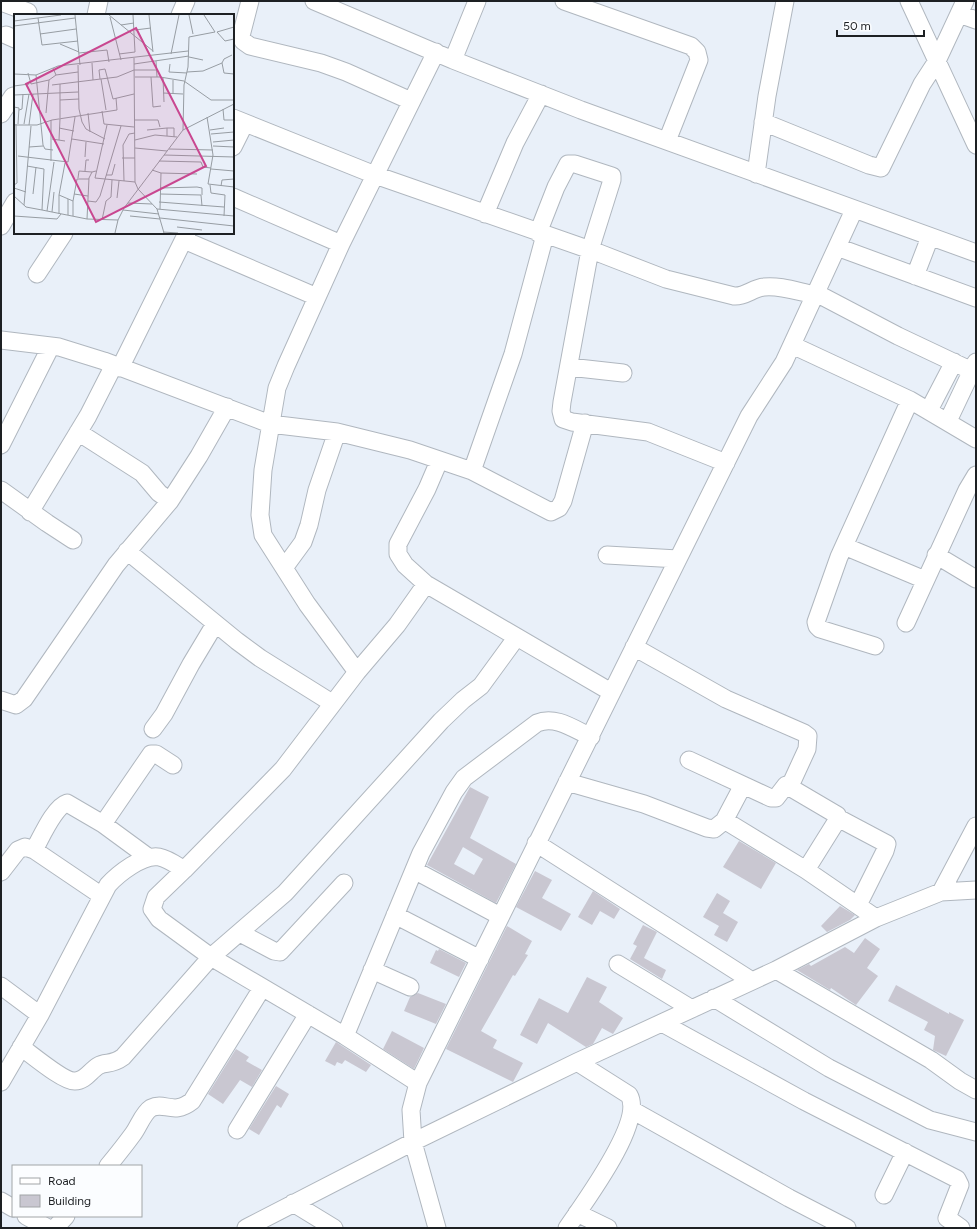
<svg xmlns="http://www.w3.org/2000/svg" width="977" height="1229" font-family="Figtree,sans-serif">
  <style>
    .building { fill: #c9c7d1; fill-rule: evenodd }
    .lines { fill: none; stroke-linecap: round; stroke-linejoin: round }
    .minor-casing { stroke: #b0b7bf; stroke-width: 19 }
    .minor { stroke: #fff; stroke-width: 17 }
    .inset-road { fill: none; stroke: #979da3; stroke-width: 1 }
    .view { fill: #c94790; fill-opacity: 0.15; stroke: #c94790; stroke-width: 2 }
    .inset-edge { fill: none; stroke: #1d2023; stroke-width: 2 }
  </style>
  <rect width="100%" height="100%" fill="#e9f0f9"/>
  <path class="building" d="M470,787l19,10 -19,41 46,26 -20,39 -69,-38zM463,847l20,12 -9,16 -20,-11z
    M739,841l37,22 -15,26 -38,-22z
    M535,871l17,9 -10,18 29,16 -10,17 -45,-24z
    M593,891l27,18 -6,10 -14,-8 -8,14 -14,-8z
    M717,893l13,8 -7,12 15,9 -11,20 -13,-7 5,-9 -16,-9z
    M840,906l15,9 -5,5 -23,12 -6,-6z
    M643,925l14,7 -13,26 22,12 -4,9 -32,-20 7,-13 -4,-2z
    M507,926l25,15 -7,13 3,1 -13,21 -2,-1 -32,56 16,9 -4,8 30,15 -10,19 -67,-33z
    M865,938l15,11 -13,19 11,8 -22,29 -25,-17 -1,2 -33,-20 12,-6 2,2 34,-19 9,6z
    M439,949l27,14 -7,14 -29,-14 6,-13 2,1z
    M587,977l20,10 -8,15 24,16 -10,16 -11,-6 -9,16 -7,3 -38,-24 -11,21 -17,-9 19,-37 29,15z
    M896,985l53,29v-2l15,8 -18,36 -13,-6 2,-14 -11,-6 4,-8 -40,-21z
    M418,993l28,11 -10,20 -32,-13 6,-14z
    M392,1031l32,17 -10,21 -31,-20z
    M336,1042l35,23 -5,7 -21,-12 -3,4 -5,-2 -2,4 -10,-5z
    M236,1049l13,8 -3,4 16,9 -10,17 -12,-7 -17,24 -15,-10z
    M276,1086l13,8 -8,14 -4,-3 -18,30 -10,-6z"/>
  <g class="lines">
    <g class="minor-casing">
      <path id="minor" d="M250,1l-9,35 2,5 7,5 71,17 25,9 65,29
        M314,1l139,59 128,50 395,143
        M564,1l127,45 6,6 2,8 -32,81
        M909,1l67,144
        M1,2l27,10
        M959,14l17,6
        M96,15l3,-14
        M180,15l6,-14
        M6,35l9,4
        M453,60l24,-59
        M1,114l12,-18
        M233,118l142,57 224,78 67,26 68,17c11,1 19,-8 30,-9 16,-2 35,5 51,8
        M763,122l106,43 12,3 41,-84 15,-23 28,-60
        M233,147l12,-24
        M756,174l11,-78 18,-95
        M233,197l108,47
        M485,214l30,-71 26,-49
        M1,226l14,-24
        M538,233l18,-46 12,-23h7l37,12v4l-22,70 -28,152 -1,9 2,8 9,3 76,10 78,31
        M184,240l133,57
        M837,247l139,51
        M37,274l27,-41
        M915,276l15,-39
        M816,293l82,43 74,35
        M1,340l58,7 45,14 166,63 67,8 73,18 62,21 79,41 8,-4 4,-7 22,-78
        M792,345l118,55 66,39
        M569,367l54,6
        M120,368l67,-135
        M929,410l25,-48
        M948,421l28,-59
        M78,432l64,41 17,20 11,8
        M1,445l50,-99
        M439,461l-12,28 -29,55v10l7,11 21,19 185,108
        M472,471l41,-117 32,-119
        M1,490l46,33 26,17
        M30,512l58,-96 26,-51
        M844,546l81,34
        M127,551l110,90 23,17 72,45
        M607,555l71,4
        M936,555l40,24
        M284,568l19,-26 6,-17 8,-35 20,-58
        M906,623l61,-133 9,-15
        M875,646l-55,-17 -3,-3 -1,-4 23,-65 71,-157
        M634,647l92,52 78,34 4,3 -1,13 -17,37
        M357,672l-50,-68 -44,-69 -3,-20 3,-45 14,-82 9,-22 55,-122 95,-192
        M1,700l15,5 8,-6 92,-134 54,-64 29,-45 28,-49
        M153,729l11,-15 27,-50 24,-40
        M689,760l82,38h5l10,-13 51,30 -1,7 -30,48
        M567,782l77,22 63,24 7,1 10,-8 5,2 77,47 70,48
        M838,818l49,26 -2,7 -27,54
        M724,821l18,-34
        M103,824l48,-70h5l17,11
        M536,843l216,138
        M34,850c7,-12 20,-43 33,-47l36,21 45,33
        M414,870l86,46
        M1,872l17,-22 7,-3 9,3 68,46
        M941,892l35,-66
        M395,915l85,44
        M240,933l34,18 6,1 64,-69
        M618,964l74,45
        M372,970l38,17
        M776,970l155,90 29,21 16,9
        M1,986l39,29
        M714,998l115,70 101,52 46,12
        M662,1023l142,78 153,78 3,6 -13,33 14,10
        M345,1036l76,-183 33,-61 10,-14 73,-55c18,-8 37,6 54,14
        M21,1047c10,7 43,35 54,34 10,0 15,-10 23,-15 8,-5 13,0 25,-9l88,-100 74,-64 156,-172 22,-21 18,-14 35,-48
        M1,1082l39,-67 68,-130c10,-11 35,-31 51,-28 10,2 17,8 25,13
        M418,1083l-73,-47 -134,-79 -52,-38 -7,-10 4,-12 28,-27 99,-101 74,-97 40,-47 29,-41
        M632,1110l157,88 58,30
        M237,1130l71,-116
        M108,1166c9,-11 17,-21 25,-32 6,-8 10,-21 18,-26 14,-7 22,8 41,-7l70,-113
        M884,1195l21,-43
        M1,1201l12,7
        M293,1203l41,25
        M577,1213l31,15
        M26,1216l22,12
        M55,1228l11,-12
        M246,1228l167,-86 164,-80 199,-92 100,-52 65,-26 35,-2
        M437,1228l-24,-86 -2,-32 7,-27 331,-667 35,-54 70,-152
        M567,1228c16,-24 78,-106 62,-133l-52,-33"/>
    </g>
    <use href="#minor" class="minor"/>
  </g>
  <g transform="translate(14 14)">
    <rect width="220" height="220" fill="#e9f0f9"/>
    <path class="inset-road" d="M61,1l5,50M95,1l44,36M135,1l4,37M175,1l4,19M96,3l11,43M24,4l4,27 36,-4M0,7l47,-6M107,11l13,-2M0,12l61,-8M121,16l16,-2M203,18l8,9 9,-2M203,18l17,-5M26,20l36,-5M46,30l19,8M65,39l28,-3 2,12M105,40l16,-2 -2,-37M157,40l8,-39M175,43l14,3M120,44l1,124 3,7 19,20 7,24M142,47l1,16M78,49l1,17M208,49l2,-4 8,-4M120,50l55,-8M156,50l-1,8 18,1M64,51l1,44 3,13 4,7 19,10M39,54l3,7 22,-3M120,56h23M173,58l16,-1 19,-8 2,10 10,1M14,59l3,11 18,-4 7,-5M0,60l22,1M121,63h25l24,4 27,19h23M137,63l2,30 8,-1M149,64l1,24M86,65l-1,-9 6,-1 8,30 21,-5M87,65l5,31M159,66v13M46,70v34M38,71l65,-8 17,-7M0,72l15,-2M149,79l20,1M0,81l64,-3M46,86l19,-1M0,93l5,1 -1,16M209,95l1,11h10M5,96l3,-1 1,-15M88,97l2,13 30,3M32,99l3,-33M74,99l2,19M193,103l6,38 -5,29 26,3M37,106v41M120,106h24l2,7M10,110l5,-30M0,111h23l15,-5 65,-10 -1,-12M15,111l4,-31M93,111l-12,53 40,4M45,114l15,3M153,114h7v9M133,116l20,-2v8M169,116l1,-45 4,-18 1,-30 26,-5 -11,-17M196,116l14,-2M197,120l23,-2M38,125l13,2M58,125l32,5M45,126l1,-21M121,126l20,-5 22,2M199,128l21,-2M199,132l21,1M15,133l14,-1M121,134l32,3M155,135l44,1M39,136l-8,-1 -2,-4 -7,-70 22,-9 130,-15M150,141l70,2M4,142l50,6 7,-45M71,143l1,-15M108,144h13M145,147l42,1 2,5 8,1M51,149l-6,32 14,6M13,152l17,3 -2,41M197,155l23,2M138,156l9,3 -1,36M71,157l1,-11h3M147,159l36,1M92,161h6l3,-11M64,164l1,-7 13,1M110,167l-1,-36 6,-11 6,-1M0,171l3,-2 -1,-59M196,171l1,8 14,2 -1,21M207,172l1,-6 12,-1M0,174l12,4M146,174l37,-1 5,1v7M19,180l3,-27M60,180l14,2M146,180l41,1 1,11M0,182l12,11 16,3 45,9 31,1 6,-12 59,-78 51,-26M103,184l2,-17M54,185v16M74,187l8,1 4,-6 21,-70M145,188l65,5M114,189l24,1M10,191l7,-79M143,195l77,7M109,196l36,4M33,197l7,-49M38,198l2,-20M45,200v-19M0,202l43,3 4,-5M59,202v-15l4,-22h12M116,202l30,3M146,204l74,8M73,205l2,-41 3,-6 4,-1M88,206l4,-19 5,-4 1,-17M163,213l25,3M149,218l15,1M101,219l3,-13"/>
    <path class="view" d="M122,14l70,138 -110,56 -70,-138z"/>
    <rect width="220" height="220" class="inset-edge"/>
  </g>
  <rect width="977" height="1229" fill="none" stroke="#1d2023" stroke-width="4"/>
  <rect x="12" y="1165" width="130" height="52" fill="#fbfdff" stroke="#a2a5a7"/>
  <rect x="20" y="1178" width="20" height="6" fill="#ffffff" stroke="#a2a5a7"/>
  <text x="48" y="1185" font-size="12" fill="#1d2023">Road</text>
  <rect x="20" y="1195" width="20" height="12" fill="#c9c7d1" stroke="#a2a5a7"/>
  <text x="48" y="1205" font-size="12" fill="#1d2023">Building</text>
  <path d="M837 30v6h87v-6" fill="none" stroke="#1d2023" stroke-width="2"/>
  <text x="843" y="30" font-size="12" fill="#1d2023" stroke="#fbfdff" stroke-width="3" paint-order="stroke">50 m</text>
</svg>
